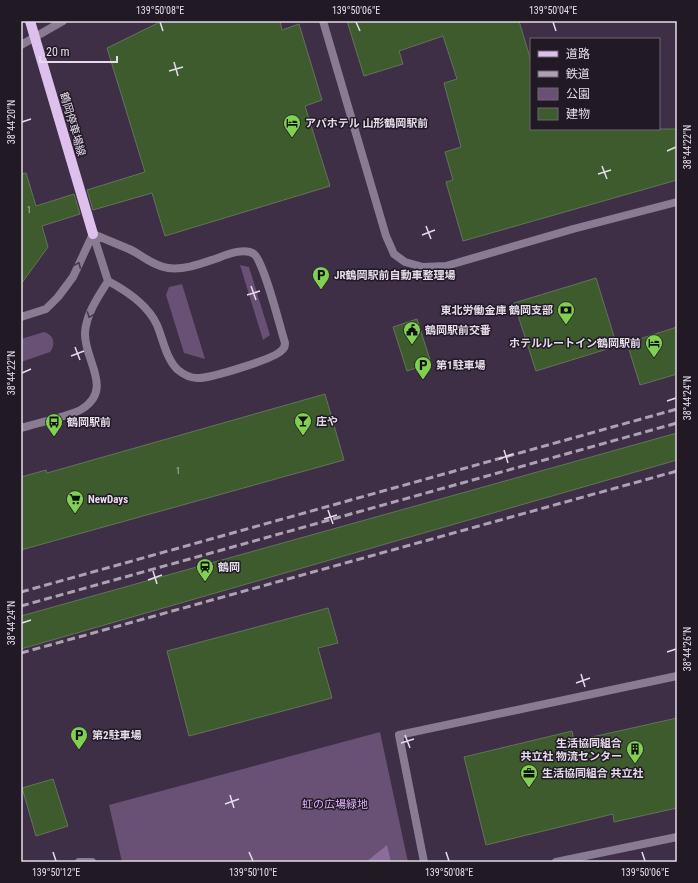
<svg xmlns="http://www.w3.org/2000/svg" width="698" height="883" font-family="'Roboto Condensed','Noto Sans JP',sans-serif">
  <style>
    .green { fill: #695075 }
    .water { fill: #8c6c9b }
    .building { fill: #3d5b2d; stroke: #627459 }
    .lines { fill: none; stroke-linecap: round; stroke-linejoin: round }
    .service { stroke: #897b91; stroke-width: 8 }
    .minor { stroke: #897b91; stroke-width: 8 }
    .tertiary { stroke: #897b91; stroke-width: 8 }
    .primary { stroke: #ddc0ec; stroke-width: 10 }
    .rail { stroke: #ada1b3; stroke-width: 3; stroke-dasharray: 8 4; stroke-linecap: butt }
    .oneway { stroke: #453c4b }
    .ticks { fill: none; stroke: #e5dbea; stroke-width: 1.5 }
    .labels { text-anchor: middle; stroke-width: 3; stroke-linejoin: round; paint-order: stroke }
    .number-label { font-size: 9px; fill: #bbb }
    .poi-label { font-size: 11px; font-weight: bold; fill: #e5dbea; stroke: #211a25; text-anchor: start }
    .street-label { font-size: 11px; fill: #e5dbea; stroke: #211a25 }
    .park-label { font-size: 11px; fill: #e0b0f7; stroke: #211a25 }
    .neatline { fill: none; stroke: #e5dbea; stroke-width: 1.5 }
    .ticks-label { font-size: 10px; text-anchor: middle; fill: #e5dbea }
  </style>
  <rect width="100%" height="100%" fill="#3e2e46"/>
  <path class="green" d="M240,265l9,2 21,68 -7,5z
    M182,284l23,75 -21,-6 -18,-58 3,-8z
    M44,332c10,3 12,12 6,20l-29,10v-23z
    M380,732l28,130h-286l-13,-57z"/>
  <path class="water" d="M387,845l4,17h-25z"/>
  <path class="building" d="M162,21h118l2,9 17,-6 23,76 -17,6 25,80 -165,50 -13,-43 -59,17 -6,-20 58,-18 -38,-124z
    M347,21h172l12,40v68h146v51l-214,61 -17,-59 7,-2 -8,-28 16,-5 -17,-64 13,-4 -14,-43 -44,15 4,13 -39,12z
    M26,173l10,33 38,-12 6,20 -38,12 6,21 -27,37v-110z
    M596,278l21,68 -81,25 -22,-68z
    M417,319l14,44 -24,8 -14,-44z
    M677,327v47l-37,11 -13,-42z
    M325,394l19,66 -323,90v-73l25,-7 1,3z
    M677,433v27l-656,189v-33z
    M328,608l10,35 -20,5 14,50 -143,38 -22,-85z
    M677,718v90l-63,14 -1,-8 -127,31 -22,-88 108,-26 2,10z
    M53,779l15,47 -32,10 -14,-48z"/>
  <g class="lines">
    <path class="service" d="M93,234c12,5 24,10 36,15 13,6 24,17 39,19 16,2 32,-4 47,-9 11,-4 29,-12 39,-5 10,8 26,73 31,89 0,4 -1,6 -4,8 -8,8 -72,28 -84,27 -7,0 -14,-4 -19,-8 -12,-11 -15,-31 -21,-45 -9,-20 -30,-34 -49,-44z
      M21,317l25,-8 12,-12 15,-20 20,-43
      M21,428c15,-5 50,-12 61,-19 32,-20 2,-49 3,-76 1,-19 13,-36 23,-52"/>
    <path class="minor" d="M424,862l-25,-127 278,-59
      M556,862l121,-25"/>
    <path class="tertiary" d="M323,21l63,215 8,18 11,8 18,5 23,-1 127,-37 104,-27
      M21,45l42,-24
      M79,862h13"/>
    <path class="primary" d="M30,21l63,213"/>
    <path class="rail" d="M21,592l656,-183
      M21,606l656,-183
      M21,653l656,-182"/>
  </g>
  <defs><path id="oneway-chevron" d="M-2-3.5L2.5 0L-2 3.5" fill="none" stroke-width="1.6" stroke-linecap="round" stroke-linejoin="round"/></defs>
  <g class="oneway">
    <use href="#oneway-chevron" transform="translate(78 265) rotate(-65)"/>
    <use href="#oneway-chevron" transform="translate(90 315) rotate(110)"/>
  </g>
  <path class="ticks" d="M160,22l3,9M356,22l4,9M553,22l3,9M174,62l4,14M169,71l14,-4M22,122l9,-3M667,151l9,-4M602,166l5,13M598,174l13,-4M426,226l5,13M422,235l13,-5M251,286l5,14M247,295l13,-4M75,347l5,13M71,356l13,-5M22,373l9,-4M667,401l9,-3M504,450l4,13M499,459l14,-5M328,510l5,14M324,519l13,-4M153,571l4,13M148,580l14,-5M22,623l9,-3M667,652l9,-3M581,674l4,13M576,683l14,-5M405,735l5,13M401,743l13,-4M230,795l4,13M225,804l14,-5M53,852l3,9M249,852l4,9M446,852l3,9M642,852l3,9"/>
  <defs>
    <g id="hotel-pin" transform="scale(0.9)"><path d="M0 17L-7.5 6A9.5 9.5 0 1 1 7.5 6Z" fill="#80d051" stroke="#211a25"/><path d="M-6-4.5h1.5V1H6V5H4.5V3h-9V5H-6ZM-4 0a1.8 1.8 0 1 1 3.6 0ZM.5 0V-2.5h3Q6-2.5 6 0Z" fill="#111"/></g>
    <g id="parking-pin" transform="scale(0.9)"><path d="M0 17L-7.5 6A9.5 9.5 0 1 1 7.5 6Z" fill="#80d051" stroke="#211a25"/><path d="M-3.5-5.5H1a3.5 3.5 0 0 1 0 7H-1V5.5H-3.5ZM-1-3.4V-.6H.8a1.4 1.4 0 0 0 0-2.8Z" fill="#111"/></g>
    <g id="bank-pin" transform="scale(0.9)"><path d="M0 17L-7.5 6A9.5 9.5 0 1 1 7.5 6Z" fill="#80d051" stroke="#211a25"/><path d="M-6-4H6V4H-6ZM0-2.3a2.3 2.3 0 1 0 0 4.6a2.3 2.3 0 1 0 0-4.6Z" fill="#111"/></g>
    <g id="civic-pin" transform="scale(0.9)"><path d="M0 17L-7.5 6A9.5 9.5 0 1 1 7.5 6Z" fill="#80d051" stroke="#211a25"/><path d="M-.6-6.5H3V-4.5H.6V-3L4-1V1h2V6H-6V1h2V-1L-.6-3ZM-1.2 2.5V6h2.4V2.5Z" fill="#111"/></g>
    <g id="bar-pin" transform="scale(0.9)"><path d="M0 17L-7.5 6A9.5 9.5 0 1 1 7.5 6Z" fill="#80d051" stroke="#211a25"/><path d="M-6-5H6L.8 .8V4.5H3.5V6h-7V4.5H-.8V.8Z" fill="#111"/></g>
    <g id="bus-pin" transform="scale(0.9)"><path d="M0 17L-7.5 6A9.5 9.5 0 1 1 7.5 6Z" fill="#80d051" stroke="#211a25"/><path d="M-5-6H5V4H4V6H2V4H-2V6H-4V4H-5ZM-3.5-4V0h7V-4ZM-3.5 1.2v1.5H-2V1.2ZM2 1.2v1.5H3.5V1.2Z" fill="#111"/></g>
    <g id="supermarket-pin" transform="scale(0.9)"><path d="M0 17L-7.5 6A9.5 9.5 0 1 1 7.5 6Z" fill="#80d051" stroke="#211a25"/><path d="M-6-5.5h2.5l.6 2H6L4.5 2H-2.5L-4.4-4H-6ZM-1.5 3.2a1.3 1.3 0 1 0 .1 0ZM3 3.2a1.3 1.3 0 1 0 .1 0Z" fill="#111"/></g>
    <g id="station-pin" transform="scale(0.9)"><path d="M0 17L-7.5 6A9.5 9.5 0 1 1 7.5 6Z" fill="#80d051" stroke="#211a25"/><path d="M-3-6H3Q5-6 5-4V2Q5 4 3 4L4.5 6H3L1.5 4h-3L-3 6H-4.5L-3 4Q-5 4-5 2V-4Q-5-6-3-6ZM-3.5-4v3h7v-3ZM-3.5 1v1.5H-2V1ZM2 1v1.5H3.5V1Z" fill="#111"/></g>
    <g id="building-pin" transform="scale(0.9)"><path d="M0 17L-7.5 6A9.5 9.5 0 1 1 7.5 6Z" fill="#80d051" stroke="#211a25"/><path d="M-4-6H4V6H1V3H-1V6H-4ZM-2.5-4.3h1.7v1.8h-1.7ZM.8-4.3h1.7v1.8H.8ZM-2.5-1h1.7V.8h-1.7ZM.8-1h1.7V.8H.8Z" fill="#111"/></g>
    <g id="office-pin" transform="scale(0.9)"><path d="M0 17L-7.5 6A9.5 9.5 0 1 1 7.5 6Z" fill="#80d051" stroke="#211a25"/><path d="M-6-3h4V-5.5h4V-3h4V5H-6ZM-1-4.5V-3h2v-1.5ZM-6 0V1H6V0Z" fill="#111"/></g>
  </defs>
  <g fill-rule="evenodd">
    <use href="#hotel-pin" x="292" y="123"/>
    <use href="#parking-pin" x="321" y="275"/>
    <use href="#bank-pin" x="566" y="310"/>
    <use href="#civic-pin" x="412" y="330"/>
    <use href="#hotel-pin" x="654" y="343"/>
    <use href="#parking-pin" x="423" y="365"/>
    <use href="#bar-pin" x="303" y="421"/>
    <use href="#bus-pin" x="54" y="422"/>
    <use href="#supermarket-pin" x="75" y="499"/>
    <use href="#station-pin" x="205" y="567"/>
    <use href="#parking-pin" x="79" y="735"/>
    <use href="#building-pin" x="635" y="749"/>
    <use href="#office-pin" x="529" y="773"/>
  </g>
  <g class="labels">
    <g class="number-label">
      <text x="29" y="213">1</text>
      <text x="178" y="474">1</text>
    </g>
    <g class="poi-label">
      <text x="305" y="127">アパホテル 山形鶴岡駅前</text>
      <text x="334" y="279">JR鶴岡駅前自動車整理場</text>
      <text x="553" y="314" text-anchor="end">東北労働金庫 鶴岡支部</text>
      <text x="425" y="334">鶴岡駅前交番</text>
      <text x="641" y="347" text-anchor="end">ホテルルートイン鶴岡駅前</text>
      <text x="436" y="369">第1駐車場</text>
      <text x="316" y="425">庄や</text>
      <text x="67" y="426">鶴岡駅前</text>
      <text x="88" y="503">NewDays</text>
      <text x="218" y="571">鶴岡</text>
      <text x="92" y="739">第2駐車場</text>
      <text x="622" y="747" text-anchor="end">生活協同組合<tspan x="622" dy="13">共立社 物流センター</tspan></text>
      <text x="542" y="777">生活協同組合 共立社</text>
    </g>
    <g class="street-label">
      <text transform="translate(73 124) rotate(74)" y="4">鶴岡停車場線</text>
    </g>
    <g class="park-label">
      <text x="335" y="808">虹の広場緑地</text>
    </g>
  </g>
  <rect width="698" height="883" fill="none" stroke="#211a25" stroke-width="44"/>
  <rect x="530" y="38" width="130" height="92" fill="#211a25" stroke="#6f6774"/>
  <rect x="538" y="51" width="20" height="6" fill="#ddc0ec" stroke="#6f6774"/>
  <text x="566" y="58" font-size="12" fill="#e5dbea">道路</text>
  <rect x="538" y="71" width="20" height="6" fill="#ada1b3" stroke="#6f6774"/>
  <text x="566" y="78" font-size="12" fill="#e5dbea">鉄道</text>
  <rect x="538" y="88" width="20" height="12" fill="#695075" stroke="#6f6774"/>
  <text x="566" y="98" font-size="12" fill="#e5dbea">公園</text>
  <rect x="538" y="108" width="20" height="12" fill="#3d5b2d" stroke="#6f6774"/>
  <text x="566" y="118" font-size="12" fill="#e5dbea">建物</text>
  <path d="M40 56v6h77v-6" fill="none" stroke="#e5dbea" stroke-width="2"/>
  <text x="46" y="56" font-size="12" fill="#e5dbea" stroke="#211a25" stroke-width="3" paint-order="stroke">20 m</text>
  <rect x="22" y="22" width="654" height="839" class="neatline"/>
  <g class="ticks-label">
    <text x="160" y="14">139°50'08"E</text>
    <text x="356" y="14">139°50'06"E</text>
    <text x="553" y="14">139°50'04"E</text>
    <text transform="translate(11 122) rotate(-90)" y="4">38°44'20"N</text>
    <text transform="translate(687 147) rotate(-90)" y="4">38°44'22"N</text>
    <text transform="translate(11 373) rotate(-90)" y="4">38°44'22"N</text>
    <text transform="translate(687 398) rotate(-90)" y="4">38°44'24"N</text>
    <text transform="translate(11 623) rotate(-90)" y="4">38°44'24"N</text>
    <text transform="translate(687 649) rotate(-90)" y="4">38°44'26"N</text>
    <text x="56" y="876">139°50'12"E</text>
    <text x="253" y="876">139°50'10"E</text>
    <text x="449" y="876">139°50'08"E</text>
    <text x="645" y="876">139°50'06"E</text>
  </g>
</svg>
